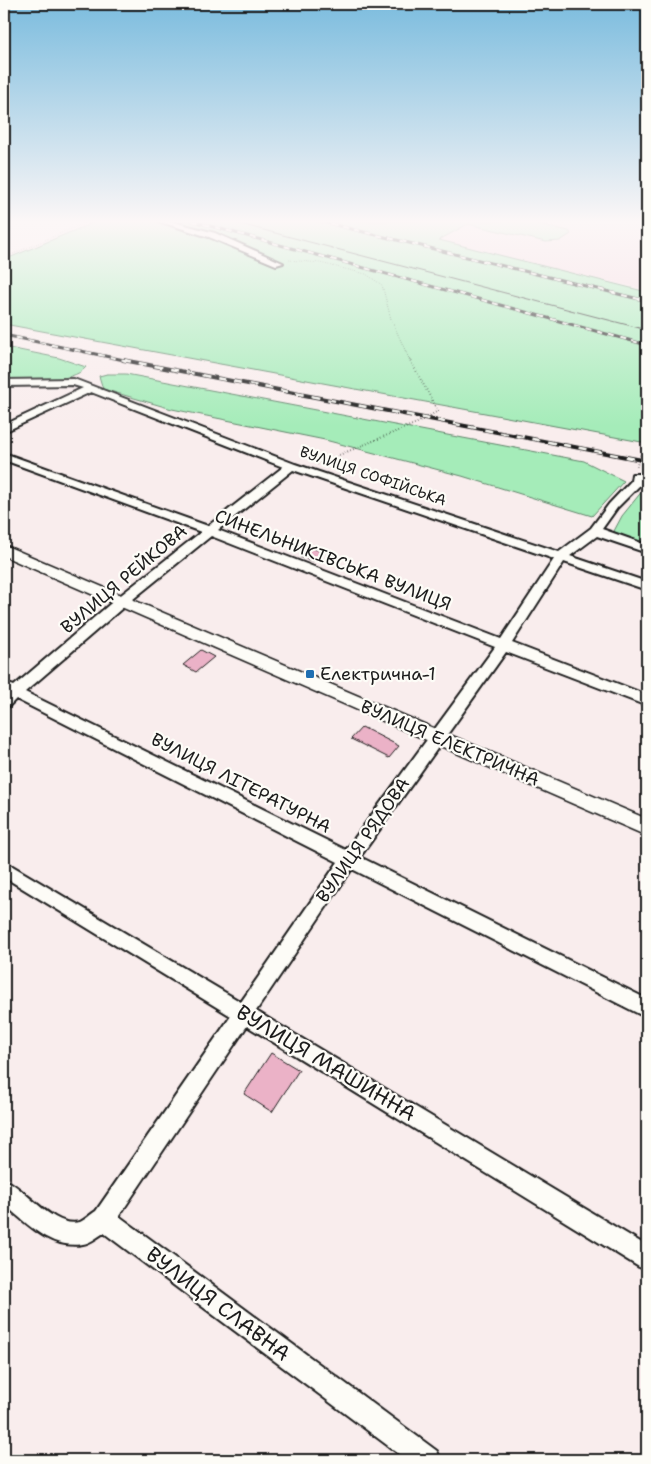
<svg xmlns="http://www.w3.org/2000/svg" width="651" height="1464" font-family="'Shantell Sans',sans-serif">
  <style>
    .built { fill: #f5dbe2 }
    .green { fill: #a5ecb9; stroke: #60846a }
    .building { fill: #ebb2c7; stroke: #1c1c1c }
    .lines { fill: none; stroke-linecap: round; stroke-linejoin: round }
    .minor-casing { stroke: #1c1c1c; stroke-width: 4 }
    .tertiary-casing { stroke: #1c1c1c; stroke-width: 3 }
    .path-far1 { stroke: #1c1c1c; stroke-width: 1; stroke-dasharray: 0.5 2; stroke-linecap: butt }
    .path { stroke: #1c1c1c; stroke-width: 2; stroke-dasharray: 0.5 2.5; stroke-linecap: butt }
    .minor { fill: #fdfcf7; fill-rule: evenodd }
    .tertiary { fill: #fdfcf7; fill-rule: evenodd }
    .tram { stroke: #1c1c1c; stroke-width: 1 }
    .rail-far1-casing { stroke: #1c1c1c; stroke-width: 3 }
    .rail-casing { stroke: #1c1c1c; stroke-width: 4 }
    .rail-far1 { stroke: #fdfcf7; stroke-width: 2; stroke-dasharray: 6; stroke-linecap: butt }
    .rail { stroke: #fdfcf7; stroke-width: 2.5; stroke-dasharray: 8; stroke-linecap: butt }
    .poi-dot { fill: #1f6fb2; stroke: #fdfcf7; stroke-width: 2 }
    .labels { text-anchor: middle; stroke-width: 4.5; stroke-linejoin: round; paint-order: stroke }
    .far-street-label { font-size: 15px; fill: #1c1c1c; stroke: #fdfcf7 }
    .street-label { font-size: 18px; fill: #1c1c1c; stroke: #fdfcf7 }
    .poi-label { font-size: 18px; fill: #1c1c1c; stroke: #fdfcf7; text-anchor: start }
    .near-street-label { font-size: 21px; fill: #1c1c1c; stroke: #fdfcf7 }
  </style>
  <rect width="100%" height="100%" fill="#f9eded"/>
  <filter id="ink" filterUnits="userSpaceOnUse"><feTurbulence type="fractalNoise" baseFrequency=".02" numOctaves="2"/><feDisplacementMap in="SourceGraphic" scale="10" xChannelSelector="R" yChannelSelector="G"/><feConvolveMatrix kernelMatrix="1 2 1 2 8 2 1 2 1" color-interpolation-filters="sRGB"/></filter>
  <g filter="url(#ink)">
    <path class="built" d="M342,221h305v69z"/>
    <path class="green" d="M97,221h429l43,10 2,3 -11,7 -14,1 -78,-18 -29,16 208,52v151l-643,-119v-64z
      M4,347l55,11 27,9c-13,17 -61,13 -82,12z
      M107,374h19l458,87 40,20 -32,35 -130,-40 -137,-36 -153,-31 -69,-20 -4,-13z
      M646,482l1,55 -6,7 -22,-7 -5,-6 8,-15 21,-26z"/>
    <path class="building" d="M310,547l13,5 -9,9 -14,-4z
      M201,650l13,7 -18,15 -13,-7z
      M362,727l37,19 -10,12 -38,-19z
      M271,1053l28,17 -27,42 -28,-18z"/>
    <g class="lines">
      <g class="minor-casing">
        <path id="minor" d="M158,221h12l45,12 68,30 -7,2 -67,-28z
          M74,379l221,85 264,88 32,-24 18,-24 22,-23 1,-7h8l3,8 -26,26 -15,21 45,16v8l-50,-17 -27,20 77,26v8l-83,-28 -52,81 135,52v11l-141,-54 -146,205 287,142v19l-295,-149 -96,142 391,235v24l-8,-3 -392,-241 -128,190 318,235 4,9h-34l-303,-227c-7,4 -14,10 -21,11 -32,6 -57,-21 -79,-40v-25c23,10 49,50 76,43 5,-2 11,-8 16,-11l135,-195 -227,-139v-16l237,141 97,-140 -322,-163 -7,7 -5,1v-25l10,4 103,-88 84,-66 -197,-72v-7l204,73 75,-59 -192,-75 -87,40v-7l79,-37 -10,-3 -69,1v-6zM293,470l261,89 -53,80 -283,-109zM211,536l284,111 -149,203 -321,-158 102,-88z"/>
      </g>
      <g class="tertiary-casing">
        <path id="tertiary" d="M4,545l643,274v17l-643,-280z"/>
      </g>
      <path class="path-far1" d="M4,258l85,-37
        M289,260l31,3 46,11 16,11 9,34 19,42
        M4,276l4,2 -4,6
        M4,294v10"/>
      <path class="path" d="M317,464l100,-41 21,-12 -28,-51
        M637,467l1,-8 9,-15"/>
      <use href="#minor" class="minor"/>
      <use href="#tertiary" class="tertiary"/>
      <path class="tram" d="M229,221l418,109"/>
      <g class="rail-far1-casing">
        <path id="rail-far1" d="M192,221l455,124
          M319,221l328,80
          M4,335l125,26"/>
      </g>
      <g class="rail-casing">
        <path id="rail" d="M123,360l524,101"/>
      </g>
      <use href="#rail-far1" class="rail-far1"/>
      <use href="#rail" class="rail"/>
    </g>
  </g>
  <linearGradient id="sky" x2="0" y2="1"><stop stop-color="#7bbcde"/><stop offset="0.52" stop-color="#fcf7f7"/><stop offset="1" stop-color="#fcf7f7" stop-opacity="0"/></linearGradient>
  <rect width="651" height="426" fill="url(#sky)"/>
  <rect class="poi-dot" x="305" y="669" width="10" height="10" rx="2.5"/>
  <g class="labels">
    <g class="far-street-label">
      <text transform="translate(373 476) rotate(19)" y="5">ВУЛИЦЯ СОФІЙСЬКА</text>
    </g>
    <g class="street-label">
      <text transform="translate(333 560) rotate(21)" y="6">СИНЕЛЬНИКІВСЬКА ВУЛИЦЯ</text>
      <text transform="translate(124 579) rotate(-40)" y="6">ВУЛИЦЯ РЕЙКОВА</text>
      <text transform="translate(450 743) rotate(23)" y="6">ВУЛИЦЯ ЕЛЕКТРИЧНА</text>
      <text transform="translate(241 783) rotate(27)" y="6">ВУЛИЦЯ ЛІТЕРАТУРНА</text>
      <text transform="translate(363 840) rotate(-55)" y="6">ВУЛИЦЯ РЯДОВА</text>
    </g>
    <g class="poi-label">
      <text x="320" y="680">Електрична-1</text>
    </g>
    <g class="near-street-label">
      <text transform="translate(326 1063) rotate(31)" y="7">ВУЛИЦЯ МАШИННА</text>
      <text transform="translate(218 1304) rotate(37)" y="7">ВУЛИЦЯ СЛАВНА</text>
    </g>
  </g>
  <rect width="651" height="1464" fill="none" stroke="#fdfcf7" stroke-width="20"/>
  <rect x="10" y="10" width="631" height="1444" fill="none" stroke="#1c1c1c" stroke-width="2" filter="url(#ink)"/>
</svg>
